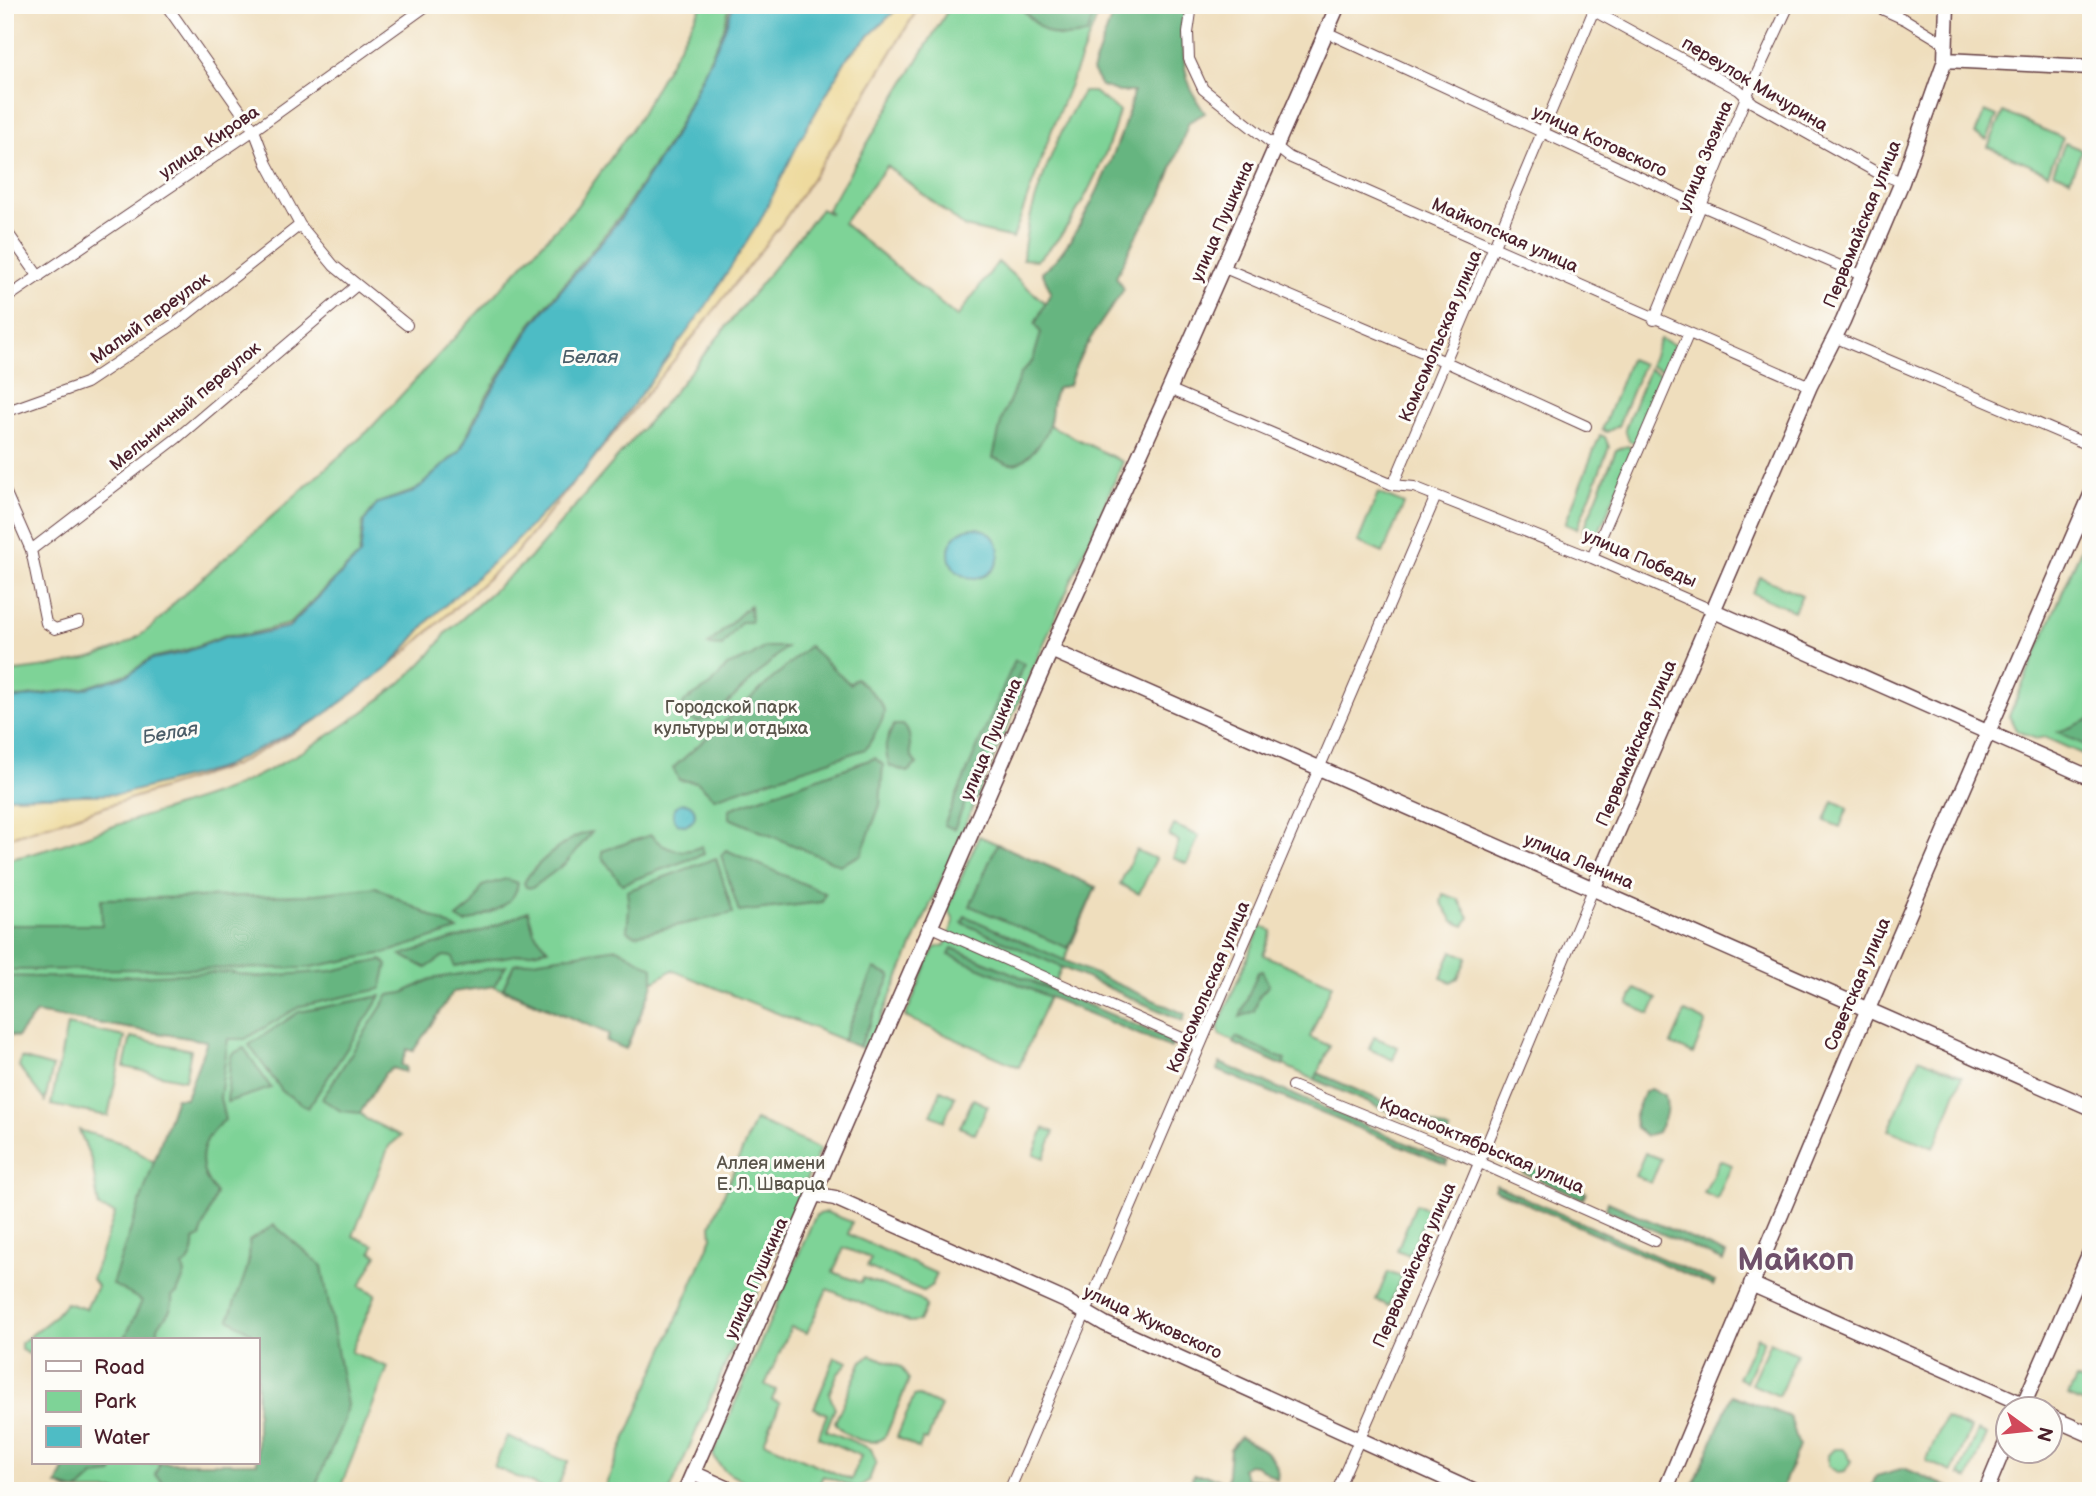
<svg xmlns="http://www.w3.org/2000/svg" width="2096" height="1496" font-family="'Balsamiq Sans',sans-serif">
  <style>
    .green { fill: #7ed397; stroke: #647961; stroke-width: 2 }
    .forest { fill: #66b580; stroke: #586a56; stroke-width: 2 }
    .sand { fill: #eeda9e; stroke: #9c7c64; stroke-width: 2 }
    .water { fill: #4ebcc5; stroke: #4c6e78; stroke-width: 2 }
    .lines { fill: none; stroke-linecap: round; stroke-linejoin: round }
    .street-casing { stroke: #633c41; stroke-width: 12 }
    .secondary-casing { stroke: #633c41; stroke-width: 17 }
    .primary-casing { stroke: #633c41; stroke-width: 18 }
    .street { stroke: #fff; stroke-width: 10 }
    .secondary { stroke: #fff; stroke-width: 14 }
    .primary { stroke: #fff; stroke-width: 16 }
    .labels { text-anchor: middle; stroke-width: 6; stroke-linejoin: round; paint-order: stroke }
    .street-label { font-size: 18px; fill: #4a1f2b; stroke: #fdfcf7 }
    .park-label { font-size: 18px; fill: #5a554b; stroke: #fdfcf7 }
    .water-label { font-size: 19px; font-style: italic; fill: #4c5e69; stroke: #fdfcf7 }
    .town-label { font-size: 32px; font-weight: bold; fill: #6f506a; stroke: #fdfcf7 }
  </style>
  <rect width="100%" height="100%" fill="#fdfcf7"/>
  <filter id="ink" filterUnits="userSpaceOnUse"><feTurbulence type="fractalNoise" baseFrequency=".0143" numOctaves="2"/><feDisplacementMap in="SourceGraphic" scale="14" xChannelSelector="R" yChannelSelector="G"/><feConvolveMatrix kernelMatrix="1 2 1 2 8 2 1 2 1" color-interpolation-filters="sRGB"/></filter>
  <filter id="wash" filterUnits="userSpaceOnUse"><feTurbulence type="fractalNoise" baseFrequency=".00686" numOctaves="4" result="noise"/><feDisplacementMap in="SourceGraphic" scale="28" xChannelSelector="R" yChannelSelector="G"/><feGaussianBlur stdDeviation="1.57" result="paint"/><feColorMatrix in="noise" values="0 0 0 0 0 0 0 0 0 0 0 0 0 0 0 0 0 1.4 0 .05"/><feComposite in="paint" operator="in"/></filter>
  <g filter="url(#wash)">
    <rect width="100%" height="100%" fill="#efdebd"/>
    <path class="green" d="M702,5h28l-7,26 -49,103 -54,82 -89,108 -52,85 -19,41 -44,40 -39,13 -14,19 -4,33 -70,69 -40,10 -24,1 -39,15 -35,8 -21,15 -46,15 -79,11v-27c62,-6 129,-15 168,-68l195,-173 208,-224 61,-86z
      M951,5h151l-48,119 -41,114 -48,-11 -78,-61 -44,57 114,94 41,-55 92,80 -9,8 -12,35 -12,3 -7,14 -1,23 74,37 -256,588 -195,-80 -22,14 -23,57 -136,-56 -38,6 -40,60 -6,-2 -6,16 5,2 -1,5 -12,-4 -8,5 -25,40 6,6 35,17 -12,10 -36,90 21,9 -3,7 6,3 -17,31 16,8 -25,58 37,15 -49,124h-269l-13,-6 10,-22h190v-123h-224v16l-12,-6v-7l32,-25 13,-15 20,6 11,-23 -5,-7 23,-66 -16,-5 -7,-46 -13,-32 46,14 29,18 22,-64h10l21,-57 -171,-28 -19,24 -12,-4v-173c38,-7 75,-22 112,-35 36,-12 75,-22 111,-36 61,-24 184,-100 218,-156l86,-77 141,-163 148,-184 10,5 -4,-4z
      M1083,92h11l25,19c-11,45 -45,120 -82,149l-14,-1c2,-45 36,-130 60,-167z
      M1985,111l12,5 -10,24 -12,-6z
      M2003,112l60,26 -15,35 -60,-26z
      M2065,143l17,7 -12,29 -17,-7z
      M1660,339l15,6 -10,26 -15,-5z
      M1630,359l13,5 -25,62 -11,6 -5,-2z
      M1649,369l16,7 -28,68 -8,-3 -4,-12z
      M1600,435l5,2 4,10 -32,82 -12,-5z
      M1627,446l8,3 -38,87 -14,-5 33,-81z
      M1378,493l26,11 -21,49 -25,-11z
      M2091,526v232l-47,-21 -8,2 -20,-9 -7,-14z
      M1760,577l42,18 -8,16 -42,-18z
      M1833,801l15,7 -8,19 -15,-6z
      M1174,825l25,11 -12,28 -14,-6 6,-17 -10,-5z
      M979,836l117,51 -77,180 -114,-50 29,-69 11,-3 9,-24 -6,-13z
      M1136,850l20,9 -17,35 -19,-10z
      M1443,894l15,5 11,18 -5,9 -11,-5 -12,-19z
      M1261,926l11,5 -9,24 69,29 -22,53 20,9 -15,34 -95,-45 -2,-9z
      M1452,951l15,6 -9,21 -7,4 -10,-4z
      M1635,989l22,10 -7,15 -22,-10z
      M1685,1012l21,10 -13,32 -22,-10z
      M67,1025l58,12 -17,79 -57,-11z
      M131,1037l60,13 -6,30 -61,-13z
      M1374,1037l24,10 -5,13 -24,-11z
      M21,1058l32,9 -8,34 -26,-34z
      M1919,1058l43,18 -28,72 -45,-18z
      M941,1090l14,7 -11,24 -13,-6z
      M973,1099l15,7 -13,28 -15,-7z
      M755,1120l65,29 -150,342h-67l109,-254 -1,-12z
      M1044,1128l10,4 -10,26 -10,-4z
      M1645,1153l16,6 -10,24 -16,-7z
      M1720,1160l12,5 -15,34 -13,-6z
      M1416,1204l13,6 -20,45 -12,-5z
      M826,1212l26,10 -4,12 89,40 -5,11 -9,6 -56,-24 4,-9 -27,-10 -11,24 28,11 2,-5 57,21 6,7 -7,15 -10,1 -82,-33 -20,44 -16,-6 -26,58 11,5 -4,10 8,3 -16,39 87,38 10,-24 -43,-19 9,-23 -13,-6 21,-51 13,5 -11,13 -8,19 6,14 -9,22 45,19 5,13 -7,18 -11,8 -35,-12 -7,15h-18l-20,-9 -3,9h-6c-20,-9 -48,-14 -56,-37l99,-231 4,-8z
      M1388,1272l13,5 -12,29 -13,-6z
      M1757,1337l7,3 -18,42 -8,-4z
      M1770,1342l27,12 -18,42 -28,-12z
      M871,1355l30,12 8,13 -23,55c-13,15 -42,2 -51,-13l27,-61z
      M2076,1379l15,6v21l-23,-10z
      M917,1395l24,11 -14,34 -4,-1 -4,10 -22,-12 17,-41z
      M1945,1418l26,11 -19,43 -26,-11z
      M1978,1431l9,4 -19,44 -9,-4z
      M507,1436l61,26 -12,29h-7l-55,-24z
      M1834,1449h8l6,4 3,8 -6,10 -8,1 -9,-6v-11z"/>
    <path class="forest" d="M1018,5h80l-11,29c-37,9 -45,-4 -69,-29z
      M1116,5h69c-2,43 -7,72 20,108l-16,9 -27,73 -26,41 -20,41 8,12c-21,32 -45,60 -55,96l-12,3c-8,16 -3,23 -8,37 -3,13 -22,38 -36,39 -7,1 -13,-5 -20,-6l9,-40 19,-45 12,-13 8,-27 -6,-9 16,-32 -9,-20c35,-23 84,-137 91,-180h-14l-18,-6 -9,-15z
      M750,605l1,17h-10l-19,24 -14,-1z
      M809,646l41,38 6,-6c36,34 35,28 10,71l-152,49 -17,-16 -18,-2 -6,-12z
      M765,647h21l-73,70 -15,5 -19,-7 6,-14 26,-16 16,-19 23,-9z
      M1015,660l9,4 -70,165 -10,-4z
      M2091,719v29l-33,-16z
      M894,725h9c13,12 1,28 14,39l-10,8 -17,-6c-7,-19 -5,-24 4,-41z
      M875,758l8,7 -3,40 -19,50 -21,10 -111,-47v-9z
      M592,832l-26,31 -34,25 -6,-1 -2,-4c9,-18 48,-50 68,-51z
      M651,835c14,16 32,20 51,11l2,8 -82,30 -20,-27v-6z
      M997,844l99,43 -28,61 -98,-42z
      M726,850l99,43 -3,9 -83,10 -18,-57z
      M716,858l17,55 -98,22 -8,-4 2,-22 -2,-18z
      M506,879l12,4c-2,24 -34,32 -53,40l-8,-5 17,-14 8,-18z
      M376,887l82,43 -73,23 -79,15 -301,2v-45h97l-1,-26 206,-4z
      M528,911l6,21 14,17 -94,17 -1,-9 -9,-1 -18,12 -25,-13 87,-26z
      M965,916l220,98 -2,7 -221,-98z
      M617,948l36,20v17l-27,64 -20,-8 3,-7 -106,-46 11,-24z
      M952,948l222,93 -3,7 -222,-93z
      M382,960l5,5 -6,24 -80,17 -56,33h-17l-8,59 5,22c-26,19 -31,48 -9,73l-16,44 -6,3c1,11 -2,20 -11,27l2,7 -8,19 -5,3c2,15 -7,19 -14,31v13h-34l18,-39 -30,-17 64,-186h10l21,-57 -171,-28 -19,24 -12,-4v-57l77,2 145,-6 30,5 74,-6z
      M506,966l-12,20 -41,6 -40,59 -6,-2 -6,16 5,2 -1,5 -12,-4 -8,5 -25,40 -19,-2 -19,-12 67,-104 14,-2 28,-14z
      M874,969l17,7 -32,71 -16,-6z
      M1262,971l7,14 -10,11 -5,15 -14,6 18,-45z
      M381,996l-73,112 -26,-17 -33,-46 50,-33z
      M1236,1037l49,23 -2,6 -50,-23z
      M244,1048l27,40 -44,14 3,-42 2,-6z
      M1220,1063l228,98 -1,4 -230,-95z
      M1318,1073l132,58 -2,6 -133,-57z
      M1650,1089l15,6c4,15 0,25 -7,37l-13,4 -9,-8 -2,-11 10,-25z
      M1526,1165l60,27 -3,7 -61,-27z
      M1496,1185l219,97 -2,4 -219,-97z
      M1608,1202l118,52 -3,7 -117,-52z
      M274,1225l48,41 25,139 -3,15 -31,71h-145l-1,-5 -12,-11 5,-12h97v-123h-8l3,-7 -23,-14c7,-27 24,-50 20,-78z
      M1732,1395l58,22 9,29 -18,45h-90z
      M1240,1437c18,9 42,19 37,43l-21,-15 -8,-1 -6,5 5,10 24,2 5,10h-59l-25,-11 1,-5h15l19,9 3,-35z
      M67,1463h46l-1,11 -18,2 -16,15 -21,-6z
      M1904,1468l53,23h-87l6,-15z"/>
    <path class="sand" d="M901,5h19l-74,122 -63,95 -85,109 -183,223 -126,113 42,-49 370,-480 47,-82z
      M317,720l-82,45 -230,74v-42l117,-3 161,-56z"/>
    <path class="water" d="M733,5h168l-53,51 -47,82 -41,83 -54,85 -122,165 -75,77 -78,70 -42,49 -72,53 -99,49 -96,25 -117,3v-97l78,-11 45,-14 24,-16 31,-6 42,-16 23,-1 41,-9 71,-72 4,-33 14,-19 36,-11 46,-41 21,-42 52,-85 88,-106 54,-83 50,-106z
      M949 553a25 25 0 1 1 50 0a25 25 0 1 1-50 0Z
      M673 814a11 11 0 1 1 22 0a11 11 0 1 1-22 0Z"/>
  </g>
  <g filter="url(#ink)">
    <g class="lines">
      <g class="street-casing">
        <path id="street" d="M166,5l88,125 13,34 33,61 34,41 73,59
          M1192,5l-4,28 1,26 14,30 86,68 521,229
          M1873,5l33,15 38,23
          M1594,11l145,79 14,13 123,69 26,10
          M1326,32l376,174 159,69
          M5,229l34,48
          M1222,267l224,95 140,64
          M5,299l249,-169 174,-125
          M1654,320l92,-223 43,-92
          M1834,337l257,109
          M1169,389l224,96 21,2 178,71 122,53
          M5,412l81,-29 90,-60 124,-98
          M1393,485l203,-480
          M5,491l26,59 15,73 9,6 24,-7
          M31,550l146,-112 180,-153
          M1592,558l96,-223
          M932,927l268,119
          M1292,1086l168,68 195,87
          M1009,1491l427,-995
          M1337,1491l135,-311 122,-293"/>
      </g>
      <g class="secondary-casing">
        <path id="secondary" d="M1945,60l146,7
          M1714,611l377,167
          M1051,650l1040,458
          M1594,887l216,-501 33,-65 59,-139 43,-122 2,-55
          M814,1194l21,4 231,103 39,23 368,167
          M1751,1284l281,124
          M2022,1408l69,-158
          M2050,1417l41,18
          M693,1473l40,18
          M685,1491l366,-841 114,-251 173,-394
          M1665,1491l183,-436 243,-560
          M1986,1491l22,-53"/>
      </g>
      <g class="primary-casing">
        <path id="primary" d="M5,1488l6,3"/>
      </g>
      <use href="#street" class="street"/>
      <use href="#secondary" class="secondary"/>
      <use href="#primary" class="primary"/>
    </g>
  </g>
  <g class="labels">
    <g class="street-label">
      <text transform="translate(1755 84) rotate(31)" y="6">переулок Мичурина</text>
      <text transform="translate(1600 141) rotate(25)" y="6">улица Котовского</text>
      <text transform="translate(209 142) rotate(-34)" y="6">улица Кирова</text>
      <text transform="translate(1705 156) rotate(-68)" y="6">улица Зюзина</text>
      <text transform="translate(1222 221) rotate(-66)" y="6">улица Пушкина</text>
      <text transform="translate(1862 224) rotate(-68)" y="6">Первомайская улица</text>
      <text transform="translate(1505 235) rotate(24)" y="6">Майкопская улица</text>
      <text transform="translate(150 318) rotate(-36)" y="6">Малый переулок</text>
      <text transform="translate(1440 336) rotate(-67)" y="6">Комсомольская улица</text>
      <text transform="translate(185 406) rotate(-40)" y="6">Мельничный переулок</text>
      <text transform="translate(1640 558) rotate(23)" y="6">улица Победы</text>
      <text transform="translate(991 739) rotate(-67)" y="6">улица Пушкина</text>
      <text transform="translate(1636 743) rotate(-67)" y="6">Первомайская улица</text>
      <text transform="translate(1579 861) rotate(23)" y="6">улица Ленина</text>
      <text transform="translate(1857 984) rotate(-67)" y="6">Советская улица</text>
      <text transform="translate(1208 987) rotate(-67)" y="6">Комсомольская улица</text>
      <text transform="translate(1482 1145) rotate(23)" y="6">Краснооктябрьская улица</text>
      <text transform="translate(1414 1265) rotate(-66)" y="6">Первомайская улица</text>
      <text transform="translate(756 1278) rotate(-66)" y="6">улица Пушкина</text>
      <text transform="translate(1153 1322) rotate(25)" y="6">улица Жуковского</text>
    </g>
    <g class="park-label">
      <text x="731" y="713">Городской парк<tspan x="731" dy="21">культуры и отдыха</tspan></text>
      <text x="771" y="1169">Аллея имени<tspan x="771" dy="21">Е. Л. Шварца</tspan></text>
    </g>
    <g class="water-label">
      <text x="590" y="363">Белая</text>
      <text transform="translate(170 732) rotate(-10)" y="7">Белая</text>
    </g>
    <g class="town-label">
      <text x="1796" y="1270">Майкоп</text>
    </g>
  </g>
  <rect width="2096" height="1496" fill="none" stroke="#fdfcf7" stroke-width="28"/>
  <rect x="32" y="1338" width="228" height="126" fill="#fdfcf7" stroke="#b5a4a5" stroke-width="2"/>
  <rect x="46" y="1361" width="35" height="10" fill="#ffffff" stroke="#b5a4a5" stroke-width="2"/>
  <text x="94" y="1374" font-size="21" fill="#4a1f2b">Road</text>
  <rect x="46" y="1391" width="35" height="21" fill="#7ed397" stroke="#b5a4a5" stroke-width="2"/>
  <text x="94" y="1408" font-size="21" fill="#4a1f2b">Park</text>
  <rect x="46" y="1426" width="35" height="21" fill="#4ebcc5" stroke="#b5a4a5" stroke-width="2"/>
  <text x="94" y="1444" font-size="21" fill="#4a1f2b">Water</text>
  <g transform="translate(2029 1430) rotate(105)"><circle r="33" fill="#fdfcf7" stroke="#b5a4a5" stroke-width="2"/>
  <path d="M0-5L12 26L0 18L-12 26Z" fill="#d1495b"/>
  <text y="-10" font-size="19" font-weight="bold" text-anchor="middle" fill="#4a1f2b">N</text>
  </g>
</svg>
